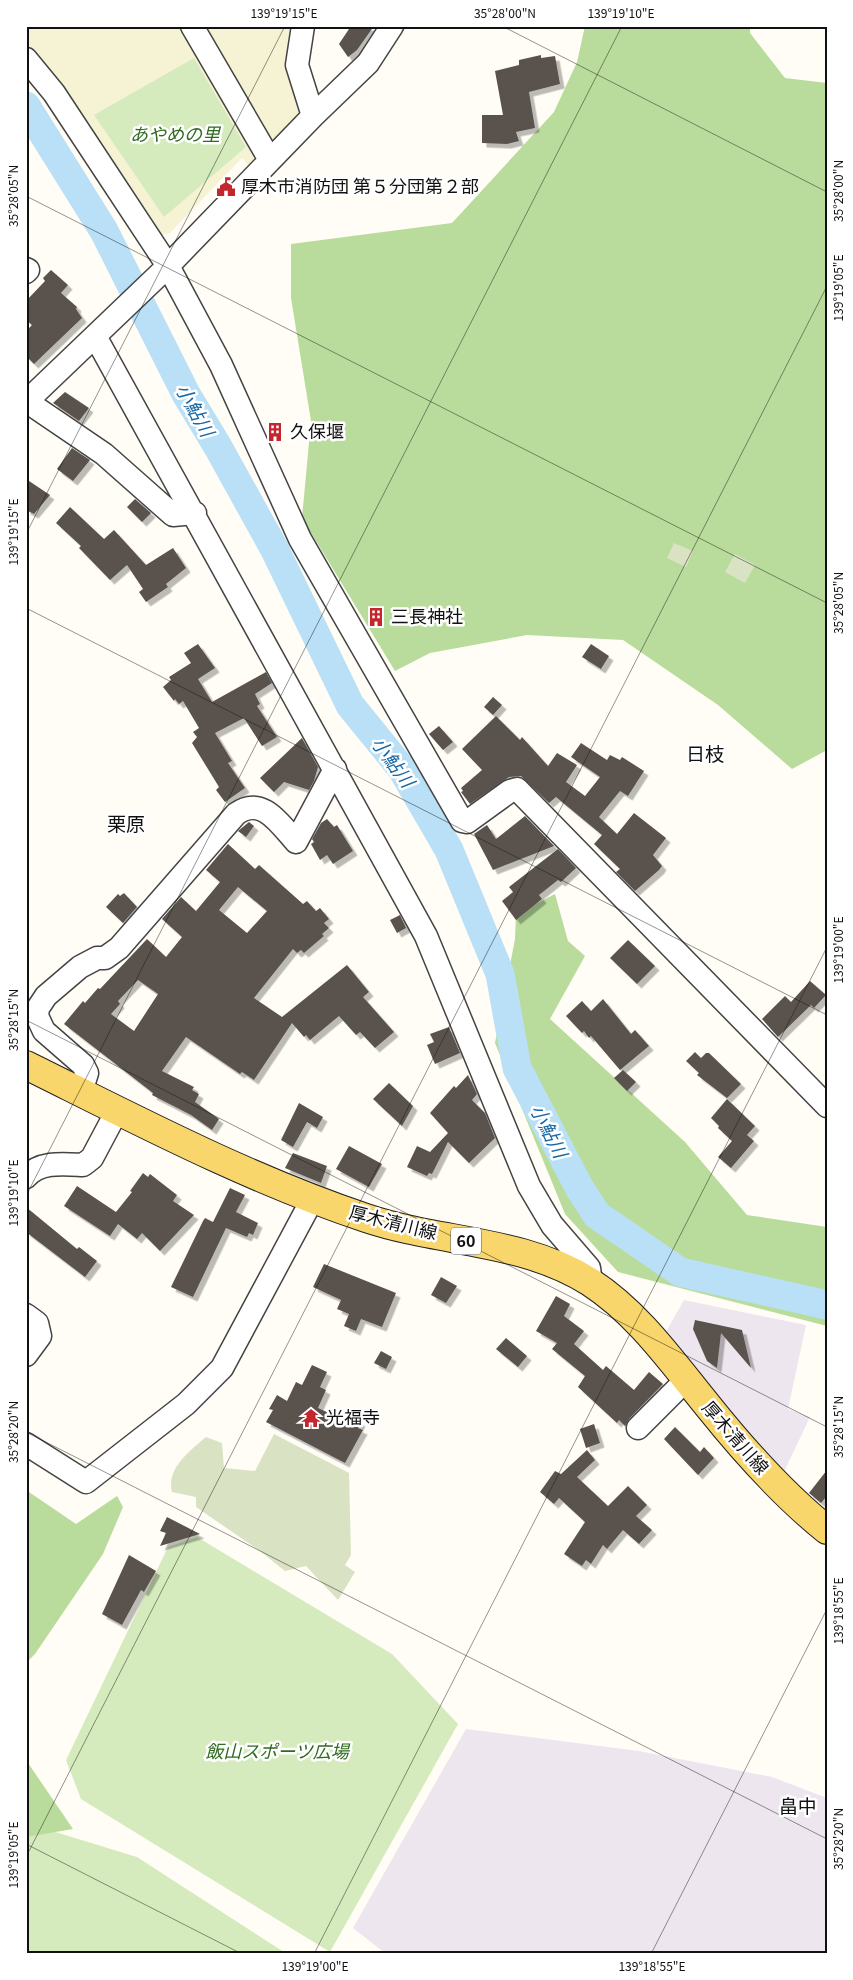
<svg xmlns="http://www.w3.org/2000/svg" width="853" height="1980" font-family="Georgia,'Noto Sans JP',serif">
  <style>
    .industrial { fill: #eee6ef }
    .farmland { fill: #f6f3d4 }
    .green { fill: #d5ebbd }
    .forest { fill: #b9dc9c }
    .cemetery { fill: #d9e3c4 }
    .lines { fill: none; stroke-linecap: round; stroke-linejoin: round }
    .river { stroke: #b9e0f7; stroke-width: 29 }
    .building { fill: #5a524d; fill-rule: evenodd; filter: url(#shadow) }
    .minor-casing { stroke: #444; stroke-width: 25 }
    .major-casing { stroke: #222; stroke-width: 30 }
    .minor { stroke: #fff; stroke-width: 22 }
    .major { stroke: #f9d66b; stroke-width: 28 }
    .ticks { fill: none; stroke: #111; stroke-width: 1; stroke-opacity: 0.45 }
    .labels { text-anchor: middle; stroke-width: 5; stroke-linejoin: round; paint-order: stroke }
    .shield { fill: #fff; stroke: #585858; stroke-width: 1 }
    .shield-label { font-size: 16px; font-weight: bold; fill: #111 }
    .park-label { font-size: 18px; font-style: italic; fill: #2f6b1f; stroke: #fff }
    .poi-label { font-size: 18px; fill: #111; stroke: #fff; text-anchor: start }
    .street-label { font-size: 18px; fill: #111; stroke: #fff }
    .water-label { font-size: 19px; font-style: italic; fill: #1768a6; stroke: #fff }
    .neighbourhood-label { font-size: 19px; fill: #111; stroke: #fff }
    .neatline { fill: none; stroke: #111; stroke-width: 2 }
    .ticks-label { font-size: 12px; text-anchor: middle; fill: #111 }
  </style>
  <defs>
    <filter id="shadow"><feDropShadow dx="4.5" dy="4.5" stdDeviation="0" flood-color="#0004"/></filter>
  </defs>
  <rect width="100%" height="100%" fill="#fffdf5"/>
  <path class="industrial" d="M684,1300l122,25 -18,84 22,8 -28,59 -119,-139z
    M466,1729l173,22 133,26 55,21v156h-441l-33,-26z"/>
  <path class="farmland" d="M26,26h271l5,91 -51,51 -9,-10 -72,75 -13,3 -100,-154 -31,-39z"/>
  <path class="green" d="M194,58l52,89 -82,70 -70,-102z
    M197,1537l195,117 66,70 -128,228 -249,-153 -15,-39 102,-213z
    M26,1823l111,34 150,97h-261z"/>
  <path class="forest" d="M585,26h165v7l35,45 42,5v667l-35,19 -74,-64 -95,-65 -96,-5 -97,18 -35,18 -93,-153 9,-97 -20,-123v-54l161,-21 102,-111 23,-50z
    M555,894l13,47 17,15 -35,63 135,123 62,73 80,12v99l-209,-54 -53,-58 -70,-171 20,-104 1,-25z
    M26,1490l50,34 41,-28 6,11 -20,47 -68,100 -9,9z
    M26,1760l47,69 -47,8z"/>
  <path class="cemetery" d="M674,543l19,8 -7,16 -19,-9z
    M735,554l20,11 -10,18 -20,-11z
    M274,1434l75,39 2,82 -6,10 10,7 -17,28 -32,-34 -21,5 -25,-20 -64,-44v-10l-24,-5c-6,-24 18,-41 34,-55l16,6 2,25 31,3z"/>
  <g class="lines">
    <path class="river" d="M26,106l78,125 82,163 32,53 57,103 75,155 52,64 47,81 51,124 17,94 63,121 17,26 83,57 147,33"/>
  </g>
  <path class="building" d="M351,26h23l-17,24 -9,7 -9,-13z
    M541,55v3l14,-2 5,28 -31,8 6,36 -19,4 3,9 -12,3 -25,-1v-28h21l-8,-44 24,-6v-5z
    M51,270l17,15 -7,8 16,14 -1,2 6,9 -48,46 -8,-8v-25l6,-6 -6,-5v-19l19,-20 -2,-3z
    M65,392l24,16 -10,13 -26,-18z
    M72,448l18,12 -17,21 -16,-12z
    M26,479l24,16 -16,19 -8,-4z
    M135,499l16,14 -9,9 -15,-15z
    M70,507l34,32 10,-9 32,35 27,-17 13,20 -20,16 2,3 -22,15 -7,-10 4,-3 -16,-24 -17,15 -31,-32 2,-2 -25,-23z
    M198,644l17,24 -17,11 14,23 54,-30 6,11 -17,11 5,10 -3,2 20,31 -15,9 -18,-28 -29,15 17,28 -4,2 17,25 -20,14 -9,-12 3,-3 -27,-44 5,-6 -4,-5 6,-4 -16,-27 -4,3 -4,-5 -1,2 -11,-14 8,-7 -2,-3 22,-14 -7,-10z
    M591,644l18,12 -8,13 -19,-12z
    M493,697l9,8 -9,10 -9,-8z
    M496,716l24,24 2,-3 26,29 9,-13 20,12 -11,17 19,14 15,-19 -29,-20 10,-14 26,17 3,-5 10,5 2,-3 22,14 -16,25 -8,-5 -21,26 18,17 17,-21 32,25 -13,17 9,11 -3,4 -24,21 -19,-19 4,-3 -26,-25 8,-9 -46,-38 -7,6 -28,-27 -12,1 -39,27 -9,-12 2,-1 -2,-3 21,-18 -20,-21z
    M439,726l14,16 -10,8 -14,-16z
    M302,738l16,29 -4,14 -5,9 -25,-8 -10,10 -14,-14z
    M525,816l29,30 -61,24 -19,-36 13,-9 9,14z
    M327,819l7,8 3,-2 16,26 -20,13 -6,-9 -7,5 -9,-16 3,-2 -2,-3 9,-16z
    M249,822l5,4 -8,11 -8,-6z
    M228,844l27,25 4,-4 44,39 4,-3 9,10 4,-3 9,11 -5,4 5,5 -7,6 2,2 -20,17 -3,-3 -4,3 -4,-4 -39,49 28,19 65,-52 22,27 -6,5 31,35 -19,16 -15,-16 -4,3 -17,-19 -29,24 -4,-5 -2,2 -12,-14 -38,57 -12,-8 -2,2 -54,-37 -24,34 32,16 -2,3 7,4 -4,8 24,17 -7,11 -21,-15 -39,-20 1,-2 -89,-69 19,-23 2,2 13,-15 2,1 47,-50 19,18 16,-20 -20,-18 19,-22 15,14 24,-29 -14,-12zM238,887l29,24 -20,22 -28,-23zM138,980l20,14 -24,37 -23,-17 9,-10 -2,-3z
    M558,849l18,19 -15,14 -3,-2 -19,15 3,4 -26,21 -14,-19 11,-9 -4,-5z
    M124,893l13,14 -14,16 -17,-16 12,-13 2,2z
    M400,915l6,13 -9,5 -7,-13z
    M628,940l27,26 -18,18 -27,-26z
    M810,981l16,14 -12,13 -3,-3 -33,32 -16,-18 23,-23 6,6z
    M603,999l28,35 4,-4 14,16 -29,24 -29,-34 -2,2 -5,-7 -2,2 -16,-17 16,-15 9,10z
    M449,1027l11,26 -25,11 -8,-19 7,-3 -4,-8z
    M695,1052l6,6 5,-5h3l32,31 -14,14 -30,-23 2,-2 -13,-12z
    M623,1070l13,12 -9,9 -13,-13z
    M468,1075l9,19 -5,6 13,13 10,25 -26,25 -21,-21 -16,32 -3,-1 -2,3 -20,-9 10,-21 13,6 18,-19 -18,-20 24,-27 2,2z
    M389,1083l24,23 -11,20 -29,-27z
    M727,1099l28,27 -8,9 7,6 -23,27 -13,-11 14,-16 -14,-13 1,-2 -8,-8z
    M299,1103l24,14 -6,11 -10,-6 -14,25 -12,-7z
    M349,1146l33,18 -13,23 -33,-18z
    M293,1153l34,13 -6,17 -36,-15z
    M143,1173l5,4 2,-3 27,21 -4,6 21,14 -34,36 -18,-18 -5,6 -19,-15 -8,12 -46,-30 13,-20 39,26 16,-20 -2,-1z
    M230,1188l15,7 -9,17 22,11 -5,12 -4,-2 -2,4 -21,-9 -33,69 -22,-10 32,-66 2,-3 8,4z
    M26,1207l51,42 2,-2 18,14 -12,16 -59,-45z
    M324,1264l72,29 -14,34 -21,-8 -5,12 -12,-5 5,-12 -12,-5 4,-9 -28,-13z
    M441,1277l16,9 -11,17 -15,-8z
    M556,1296l14,8 -6,12 20,15 -10,13 29,26 3,-4 28,24 15,-18 14,12 -34,35 -4,7 -6,-6 -2,3 -39,-36 7,-11 -33,-27 5,-6 -21,-12z
    M695,1320l47,10 9,38 -30,-35 -4,35 -10,-7 -14,-32z
    M506,1338l21,18 -9,11 -22,-18z
    M381,1351l11,6 -6,12 -12,-6z
    M312,1365l15,7 -7,15 6,3 -8,18 22,10 3,-5 18,9 -3,6 5,2 -18,33 -79,-41 7,-12 -4,-1 8,-14 10,6 9,-19 6,3z
    M594,1424l6,19 -14,5 -6,-19z
    M675,1427l25,25 4,-5 10,11 -16,17 -34,-36z
    M587,1450l8,10 -18,17 31,29 20,-20 19,19 -11,11 16,14 -13,14 -16,-14 -16,19 -4,-4 -12,19 -5,-4 -4,6 -18,-12 21,-32 -26,-24 -5,6 -14,-12 15,-21 6,3z
    M827,1470v26l-6,7 -12,-10z
    M167,1517l33,17 -40,12 6,-13 -6,-2z
    M129,1555l27,16 -12,21 -3,-2 -19,35 -20,-11z"/>
  <g class="lines">
    <g class="minor-casing">
      <path id="minor" d="M192,26l78,134
        M303,26l-6,39 16,51
        M26,59l28,34 114,173 53,99 79,174 162,282 5,1 43,-31 7,-2 310,317
        M26,269l2,1 -2,2
        M95,336l331,600 103,250 23,39 37,43 2,15
        M26,401l78,53 69,61 22,-2
        M27,401l138,-132 148,-153 55,-53 24,-37
        M81,1092l6,-19 -4,-8 -39,-34 -7,-15 1,-8 8,-12 34,-29 17,-9h8l14,-10 117,-134c26,-19 44,10 60,28l39,-73
        M26,1177c14,-16 38,-13 57,-12l9,-7 25,-47
        M26,1315l11,8 3,13 -14,19
        M638,1428l48,-48
        M26,1444l60,38 100,-78 36,-36 90,-168"/>
    </g>
    <g class="major-casing">
      <path id="major" d="M26,1065c111,55 223,114 340,153 74,25 156,21 224,64 48,31 82,80 118,124 36,45 74,88 119,124"/>
    </g>
    <use href="#minor" class="minor"/>
    <use href="#major" class="major"/>
  </g>
  <path class="ticks" d="M502,26l325,166M26,196l801,407M26,534l259,-508M26,608l801,407M26,1020l801,407M26,1196l596,-1170M26,1432l801,407M26,1844l216,110M26,1857l801,-1571M314,1954l513,-1007M651,1954l176,-345"/>
  <defs>
    <g id="civic-bare" transform="scale(1.5)"><path d="M-.6-6.5H3V-4.5H.6V-3L4-1V1h2V6H-6V1h2V-1L-.6-3ZM-1.2 2.5V6h2.4V2.5Z" fill="#c4262e" stroke="#fff" stroke-width="2.5" paint-order="stroke"/></g>
    <g id="building-bare" transform="scale(1.5)"><path d="M-4-6H4V6H1V3H-1V6H-4ZM-2.5-4.3h1.7v1.8h-1.7ZM.8-4.3h1.7v1.8H.8ZM-2.5-1h1.7V.8h-1.7ZM.8-1h1.7V.8H.8Z" fill="#c4262e" stroke="#fff" stroke-width="2.5" paint-order="stroke"/></g>
    <g id="temple-bare" transform="scale(1.5)"><path d="M0-6L5-2H3V0L6.5 2.5H4V6H1.5V3h-3V6H-4V2.5H-6.5L-3 0V-2H-5Z" fill="#c4262e" stroke="#fff" stroke-width="2.5" paint-order="stroke"/></g>
  </defs>
  <g fill-rule="evenodd">
    <use href="#civic-bare" x="226" y="187"/>
    <use href="#building-bare" x="275" y="432"/>
    <use href="#building-bare" x="376" y="617"/>
    <use href="#temple-bare" x="311" y="1418"/>
  </g>
  <g class="labels">
    <rect class="shield" x="451" y="1227.5" width="30" height="27" rx="4"/>
    <g class="shield-label">
      <text x="466" y="1247">60</text>
    </g>
    <g class="park-label">
      <text x="175" y="141">あやめの里</text>
      <text x="277" y="1758">飯山スポーツ広場</text>
    </g>
    <g class="poi-label">
      <text x="241" y="193">厚木市消防団 第５分団第２部</text>
      <text x="290" y="438">久保堰</text>
      <text x="391" y="623">三長神社</text>
      <text x="326" y="1424">光福寺</text>
    </g>
    <g class="street-label">
      <text transform="translate(393 1223) rotate(14)" y="6">厚木清川線</text>
      <text transform="translate(735 1438) rotate(49)" y="6">厚木清川線</text>
    </g>
    <g class="water-label">
      <text transform="translate(195 410) rotate(61)" y="7">小鮎川</text>
      <text transform="translate(393 762) rotate(54)" y="7">小鮎川</text>
      <text transform="translate(549 1131) rotate(63)" y="7">小鮎川</text>
    </g>
    <g class="neighbourhood-label">
      <text x="705" y="761">日枝</text>
      <text x="126" y="831">栗原</text>
      <text x="798" y="1813">畠中</text>
    </g>
  </g>
  <rect width="853" height="1980" fill="none" stroke="#ffffff" stroke-width="55"/>
  <rect x="28" y="28" width="798" height="1924" class="neatline"/>
  <g class="ticks-label">
    <text x="284" y="18">139°19'15"E</text>
    <text x="505" y="18">35°28'00"N</text>
    <text x="621" y="18">139°19'10"E</text>
    <text transform="translate(839 191) rotate(-90)" y="4">35°28'00"N</text>
    <text transform="translate(14 196) rotate(-90)" y="4">35°28'05"N</text>
    <text transform="translate(839 288) rotate(-90)" y="4">139°19'05"E</text>
    <text transform="translate(14 532) rotate(-90)" y="4">139°19'15"E</text>
    <text transform="translate(839 603) rotate(-90)" y="4">35°28'05"N</text>
    <text transform="translate(839 950) rotate(-90)" y="4">139°19'00"E</text>
    <text transform="translate(14 1020) rotate(-90)" y="4">35°28'15"N</text>
    <text transform="translate(14 1193) rotate(-90)" y="4">139°19'10"E</text>
    <text transform="translate(839 1427) rotate(-90)" y="4">35°28'15"N</text>
    <text transform="translate(14 1432) rotate(-90)" y="4">35°28'20"N</text>
    <text transform="translate(839 1611) rotate(-90)" y="4">139°18'55"E</text>
    <text transform="translate(839 1839) rotate(-90)" y="4">35°28'20"N</text>
    <text transform="translate(14 1855) rotate(-90)" y="4">139°19'05"E</text>
    <text x="315" y="1971">139°19'00"E</text>
    <text x="652" y="1971">139°18'55"E</text>
  </g>
</svg>
